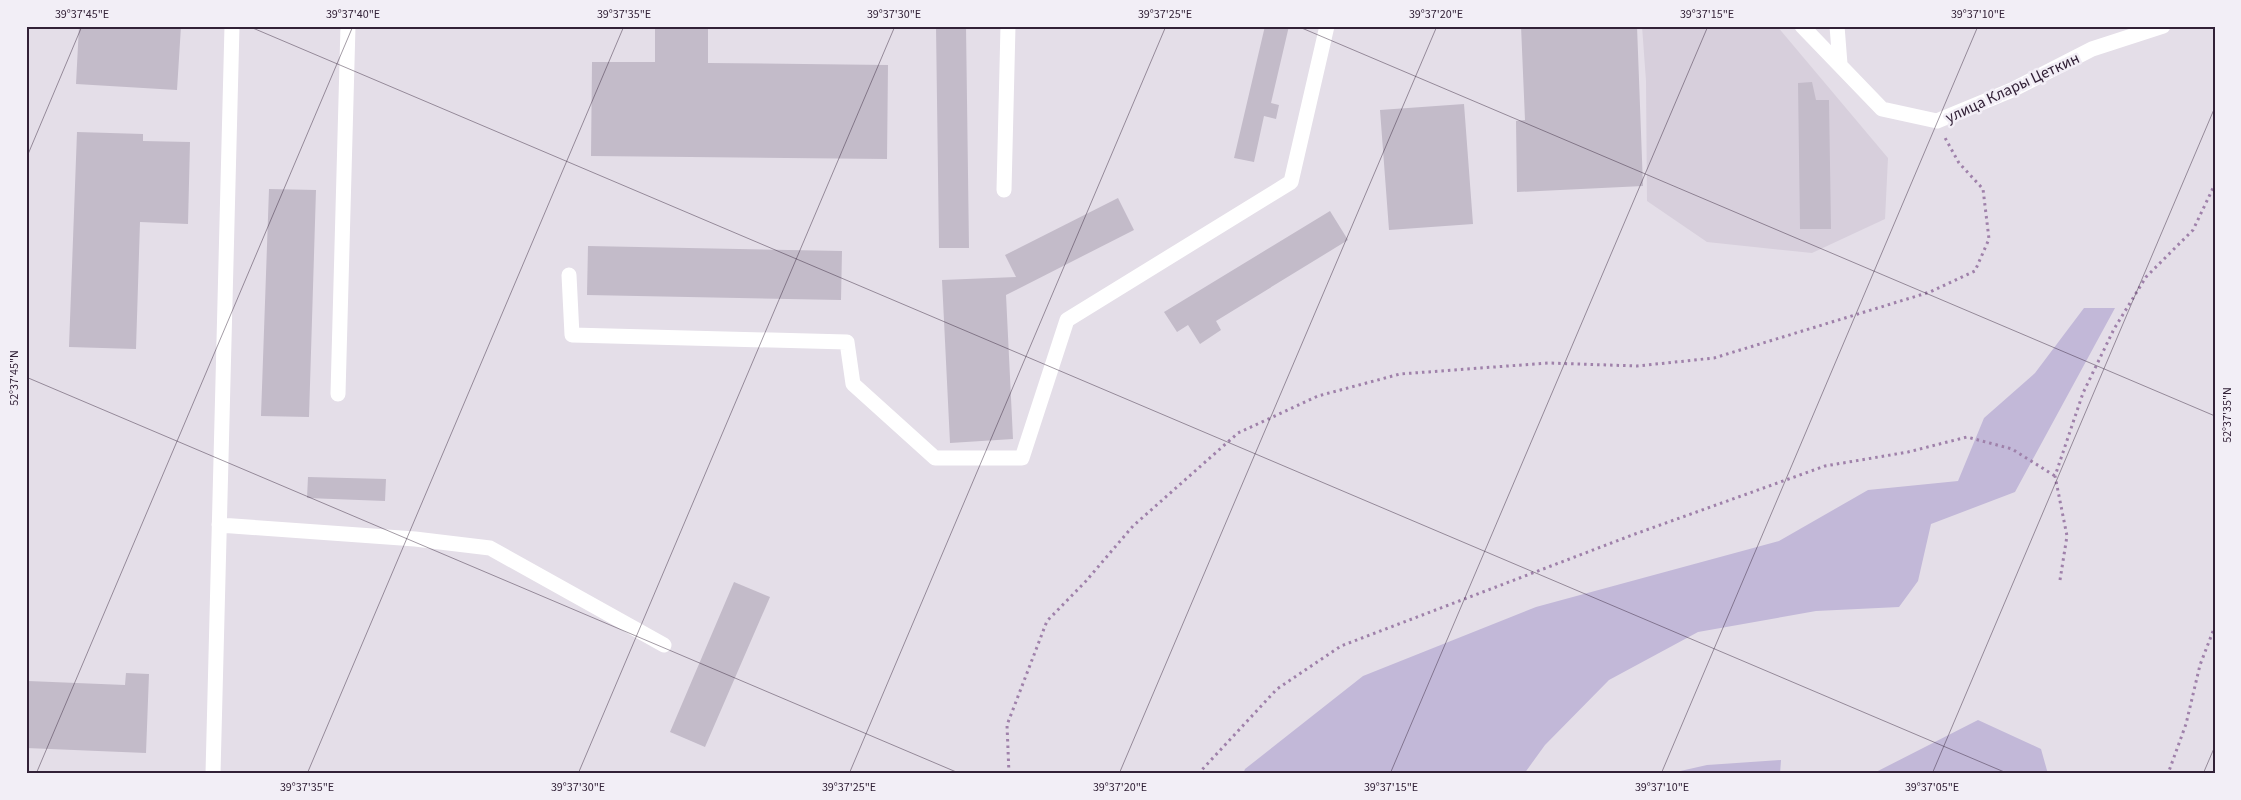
<svg xmlns="http://www.w3.org/2000/svg" width="2241" height="800" font-family="'Source Sans 3',sans-serif">
  <style>
    .built { fill: #d7cfdc }
    .green { fill: #c2b8d8 }
    .building { fill: #c3bbc9 }
    .lines { fill: none; stroke-linecap: round; stroke-linejoin: round }
    .path { stroke: #9f81aa; stroke-width: 3; stroke-dasharray: 2.5 4; stroke-linecap: butt }
    .minor { stroke: #fff; stroke-width: 15 }
    .ticks { fill: none; stroke: #322137; stroke-width: 1; stroke-opacity: 0.45 }
    .labels { text-anchor: middle; stroke-width: 5; stroke-linejoin: round; paint-order: stroke }
    .street-label { font-size: 16px; fill: #322137; stroke: #f2eef6 }
    .neatline { fill: none; stroke: #322137; stroke-width: 2 }
    .ticks-label { font-size: 12px; text-anchor: middle; fill: #322137 }
  </style>
  <rect width="100%" height="100%" fill="#e4dee8"/>
  <path class="built" d="M1642,26h135l111,132 -3,61 -73,34 -105,-11 -60,-41 -1,-120z"/>
  <path class="green" d="M2084,308h31l-100,184 -84,32 -13,57 -19,26 -83,4 -118,21 -89,48 -64,65 -21,29h-281l2,-5 118,-93 173,-69 243,-66 89,-51 90,-9 26,-63 51,-45z
    M1978,720l63,29 7,25h-176z
    M1781,760l-1,14h-113l40,-9z"/>
  <path class="building" d="M79,26h102l-4,64 -101,-6z
    M655,26h53v37l180,2 -1,94 -296,-3 1,-94h63z
    M936,26h30l3,222h-30z
    M1265,26h24l-18,77 8,2 -3,14 -12,-3 -10,46 -20,-4z
    M1521,26h116l6,160 -126,6 -1,-71 9,-1z
    M1812,82l4,18h13l2,129h-31l-2,-146z
    M1464,104l9,120 -84,6 -9,-120z
    M77,132l66,2v7l47,1 -2,82 -48,-2 -4,127 -67,-2z
    M269,189l47,1 -7,227 -48,-1z
    M1118,198l16,32 -128,65 7,144 -63,4 -8,-163 74,-3 -11,-22z
    M1330,211l18,29 -132,81 5,9 -21,14 -12,-19 -11,7 -13,-20z
    M588,246l254,5 -1,49 -254,-5z
    M308,477l78,2 -1,22 -78,-3z
    M734,582l36,15 -65,150 -35,-15z
    M126,673l23,1 -3,79 -120,-5 2,-67 97,4z"/>
  <g class="lines">
    <path class="path" d="M2060,580l7,-44 -12,-60 28,-83 31,-64 32,-52 47,-47 22,-46
      M1009,774l-2,-49 40,-104 39,-40 47,-55 105,-93 80,-37 82,-22 148,-11 89,3 77,-8 216,-66 45,-21 14,-32 -6,-50 -24,-26 -15,-27
      M1198,774l79,-85 64,-43 294,-112 190,-68 83,-14 59,-15 45,12 43,27
      M2165,774l4,-3 17,-47 14,-59 15,-39"/>
    <path class="minor" d="M1802,26l80,83 55,12 75,-31 80,-41 71,-23
      M1837,26l3,38
      M1004,190l4,-164
      M569,275l3,60 275,7 6,42 82,74h87l45,-138 224,-138 36,-156
      M338,394l10,-368
      M219,525l196,14 75,9 174,97
      M213,774l19,-748"/>
  </g>
  <path class="ticks" d="M248,26l1761,748M1297,26l918,390M26,159l56,-133M26,377l935,397M36,774l317,-748M307,774l317,-748M578,774l317,-748M849,774l317,-748M1119,774l318,-748M1390,774l318,-748M1661,774l317,-748M1932,774l283,-667M2203,774l12,-28"/>
  <g class="labels">
    <g class="street-label">
      <text transform="translate(2012 87) rotate(-25)" y="6">улица Клары Цеткин</text>
    </g>
  </g>
  <rect width="2241" height="800" fill="none" stroke="#f2eef6" stroke-width="55"/>
  <rect x="28" y="28" width="2186" height="744" class="neatline"/>
  <g class="ticks-label">
    <text x="82" y="18">39°37'45"E</text>
    <text x="353" y="18">39°37'40"E</text>
    <text x="624" y="18">39°37'35"E</text>
    <text x="894" y="18">39°37'30"E</text>
    <text x="1165" y="18">39°37'25"E</text>
    <text x="1436" y="18">39°37'20"E</text>
    <text x="1707" y="18">39°37'15"E</text>
    <text x="1978" y="18">39°37'10"E</text>
    <text transform="translate(14 378) rotate(-90)" y="4">52°37'45"N</text>
    <text transform="translate(2227 415) rotate(-90)" y="4">52°37'35"N</text>
    <text x="307" y="791">39°37'35"E</text>
    <text x="578" y="791">39°37'30"E</text>
    <text x="849" y="791">39°37'25"E</text>
    <text x="1120" y="791">39°37'20"E</text>
    <text x="1391" y="791">39°37'15"E</text>
    <text x="1662" y="791">39°37'10"E</text>
    <text x="1932" y="791">39°37'05"E</text>
  </g>
</svg>
